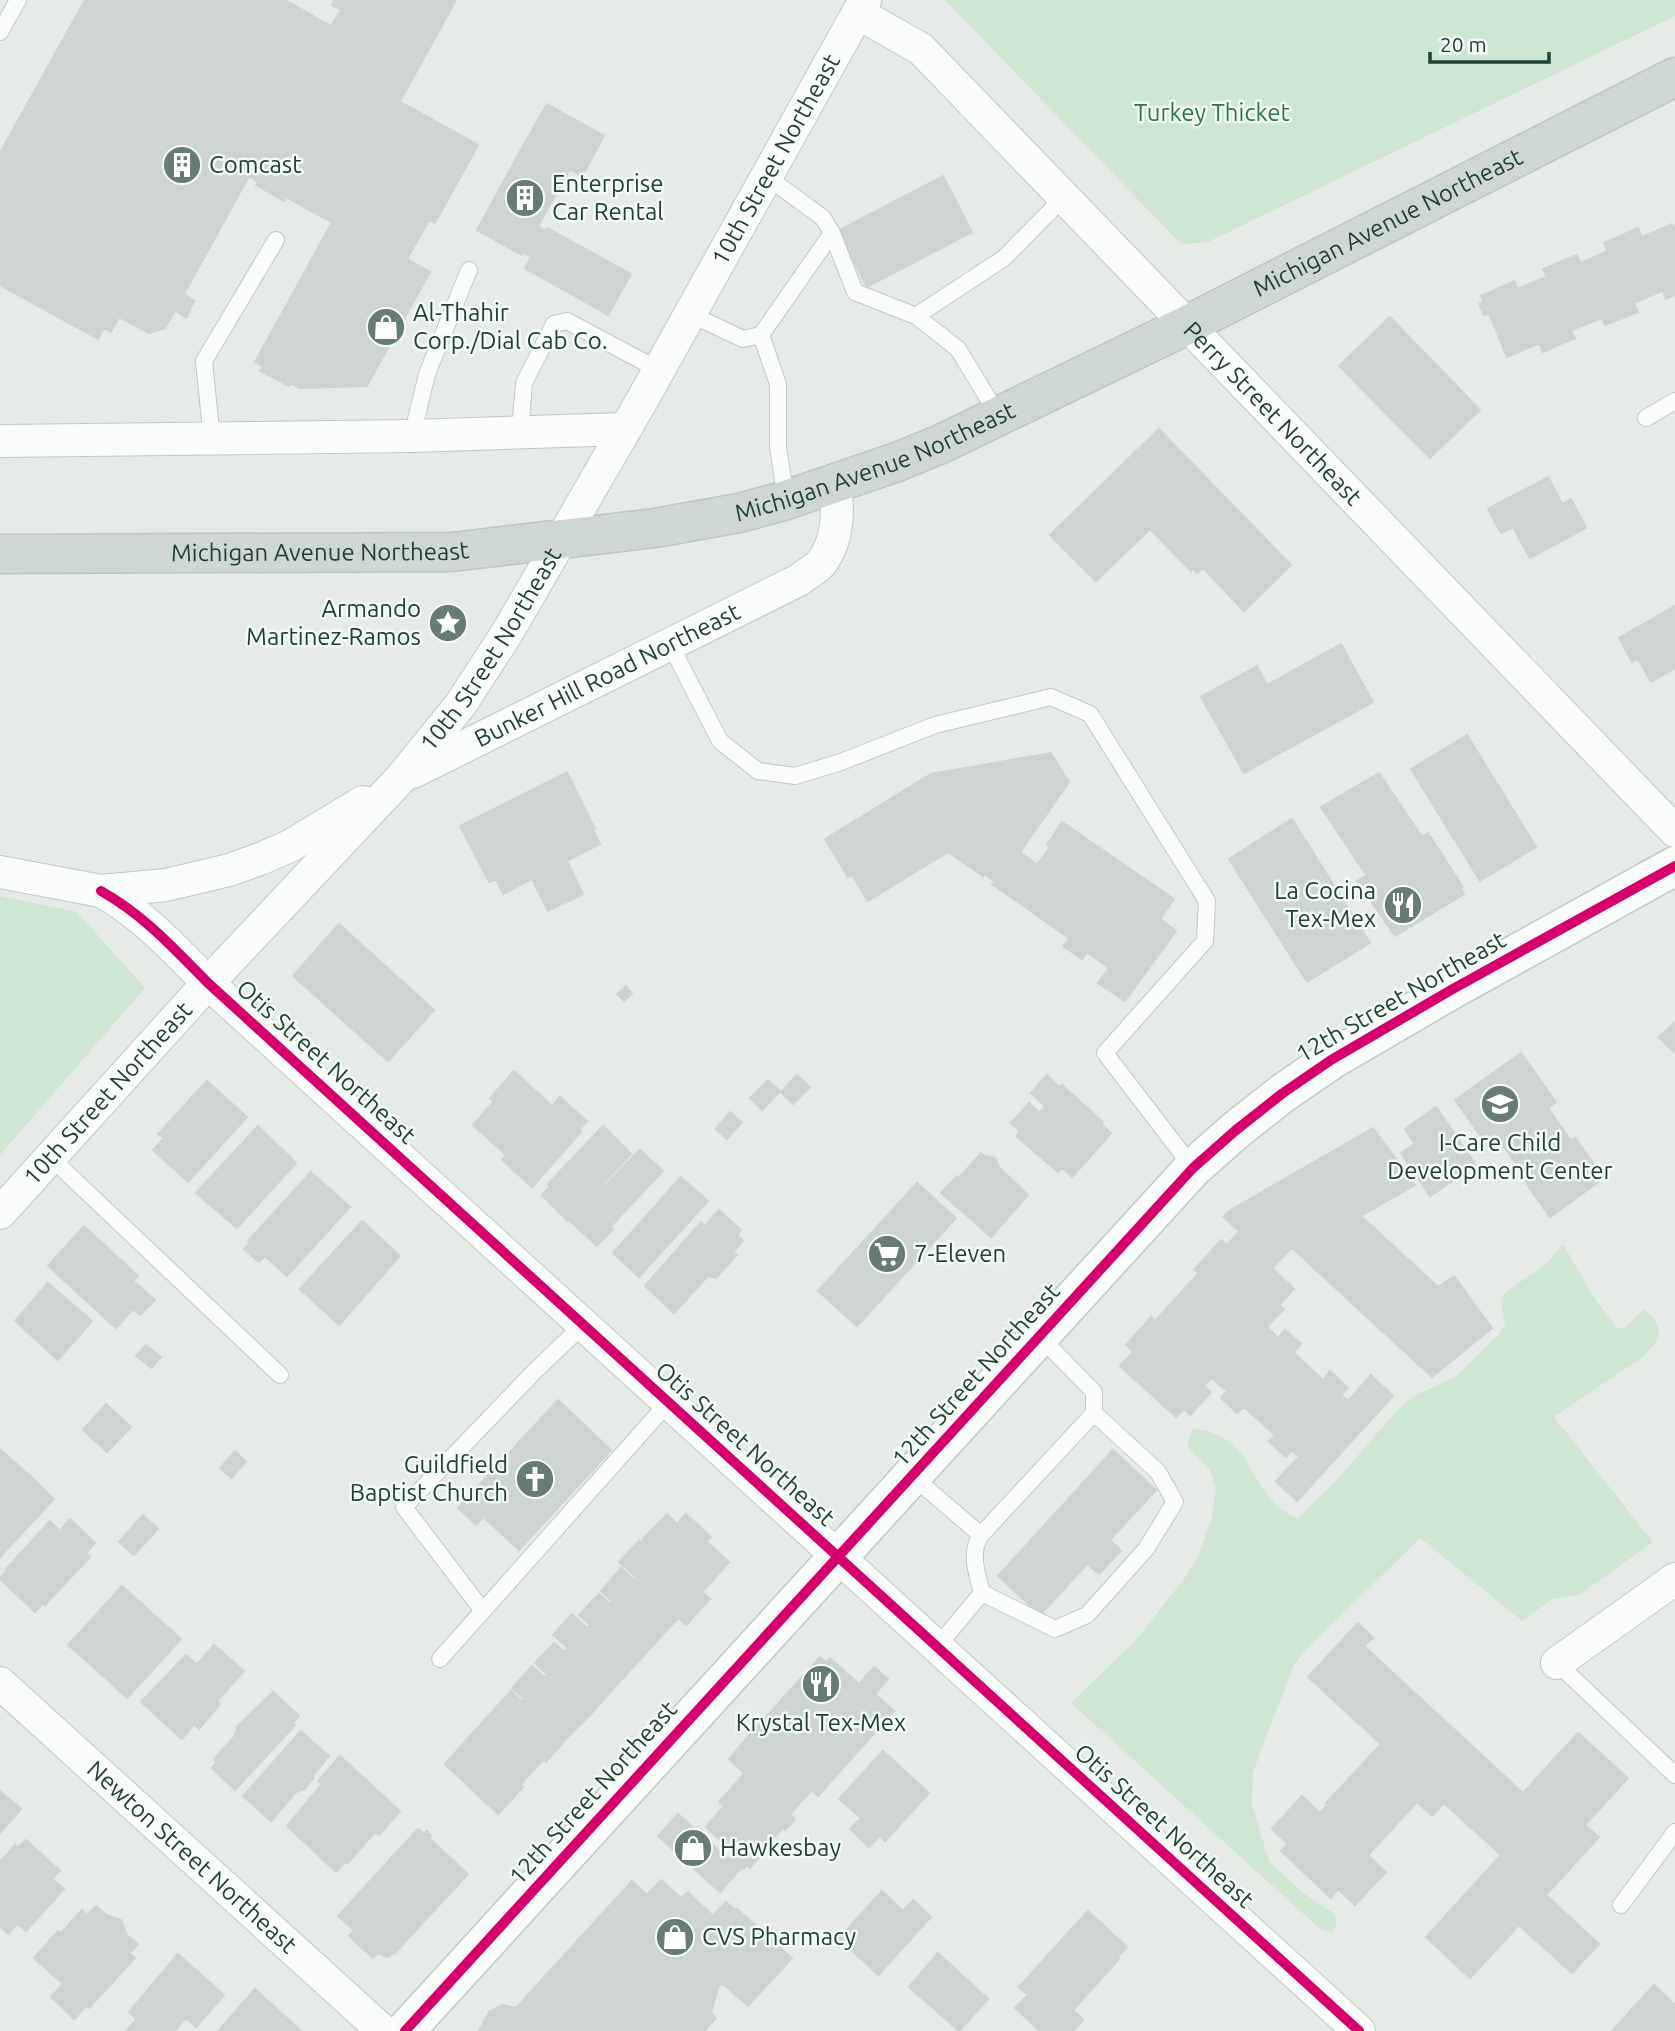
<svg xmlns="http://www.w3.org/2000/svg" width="1675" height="2031" font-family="Ubuntu,sans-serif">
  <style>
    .green { fill: #cee6d2 }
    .building { fill: #cdd4d1; stroke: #ced4d1; stroke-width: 2 }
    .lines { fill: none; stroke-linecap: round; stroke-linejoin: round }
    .lane-casing { stroke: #c3c8c5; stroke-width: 18 }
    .street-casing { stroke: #c3c8c5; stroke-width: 34 }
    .secondary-casing { stroke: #c1c9c5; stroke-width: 41 }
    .primary-casing { stroke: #bdc7c3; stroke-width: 41 }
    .lane { stroke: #fbfcfc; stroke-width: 16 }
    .street { stroke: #fbfcfc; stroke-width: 32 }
    .secondary { stroke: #fbfcfc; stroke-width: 38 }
    .primary { stroke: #ced7d4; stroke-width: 38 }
    .cycleway-casing { stroke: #f4faf6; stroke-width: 15 }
    .cycleway { stroke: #d6006c; stroke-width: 10 }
    .labels { text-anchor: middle; stroke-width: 5; stroke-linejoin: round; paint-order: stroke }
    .park-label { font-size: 24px; fill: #277b3f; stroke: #f4faf6 }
    .street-label { font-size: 24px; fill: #214135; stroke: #f4faf6 }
    .poi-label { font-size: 24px; fill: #214135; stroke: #f4faf6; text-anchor: start }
  </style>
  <rect width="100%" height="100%" fill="#e6ebe8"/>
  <path class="green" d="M945,0h730v16l-467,226 -27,2z
    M0,896l77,16 68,76 -145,167z
    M1563,1244l30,52 24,32h8l19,-19 11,11 4,9 -2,12 -13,15 -90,61 99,125 -74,53 -26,4 -31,22 -102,-83 -113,111 -13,16 -36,93 -5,16 -1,31 17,56 34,32 32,21 2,9 -5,9 -12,-3 -249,-226 65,-63 48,-61 14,-22 14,-40 4,-27 -6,-20 -23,-23 5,-18c67,4 54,70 106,89l37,-36 65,-75 12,-10 45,-21 43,-43 5,-8 -4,-25 5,-8 42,-30z"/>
  <path class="building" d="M85,0h200l46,26 10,-16 -9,-5 2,-5h122l-123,223 -47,-26 -2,4 -28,-16 2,-3 -9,-6 -65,118 10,7 -8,17 -11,-8 -10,18 -16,5 -30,-16 -8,15 -7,-4 -6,11 -98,-54v-132z
    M399,101l79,44 -43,78 -6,-3 -22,39 23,13 -63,114 -68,2 -8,-5 -2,3 -29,-15 3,-4 -8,-5z
    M547,104l57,32 -22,40 -58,-32z
    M524,144l46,25 -48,86 -45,-25z
    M943,176l29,56 -105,55 -29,-56z
    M1672,224l3,6v65l-9,4 -24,-62z
    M538,226l8,5 1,-3 84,46 -23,41 -83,-47 6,-11 -7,-4z
    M1638,228l24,63 -28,12 -30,-60z
    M1608,251l30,61 -33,13 -25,-62z
    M1577,255l25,63 -30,12 -29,-61z
    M1546,277l29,61 -32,14 -26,-63z
    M1514,281l26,62 -33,14 -18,-44 -5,2 -5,-11 5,-2 -3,-6z
    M1390,317l90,93 -50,48 -91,-92z
    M1159,429l132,136 -47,46 -41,-43 -6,5 -4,-5 -2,3 -41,-42 -54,52 -46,-46z
    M1548,477l14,27 9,-5 15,29 -56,30 -17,-31 -12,6 -13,-24z
    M1675,606v62l-24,14 -13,-23 -6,3 -13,-24z
    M1341,644l32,58 -129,71 -43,-76 56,-31 10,19z
    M1467,735l69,112 -56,34 -69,-112z
    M1051,753l18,29 -67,96 -8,3 -10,-7 -1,2 -35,-24 -80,49 -16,-26 -4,2 -23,-38 106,-65z
    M567,772l28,57 -2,1 7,14 -33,17 16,33 -35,17 -16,-32 -29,15 -7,-15 -7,3 -29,-56z
    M1379,773l43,64 6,-4 35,54 -2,1 3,6 -69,42 -38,-55 10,-5 -46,-69z
    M1292,819l78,124 -63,39 -78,-123z
    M1062,822l112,77 -14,20 16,12 -51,70 -27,-18 11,-15 -22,-16 -5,7 -19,-13 6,-8 -77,-54 10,-6 18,-26 17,13 13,-18 -3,-2z
    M339,924l95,86 -46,51 -95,-85z
    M626,986l6,8 -8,7 -7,-7z
    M1675,1022v31l-16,-16z
    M1521,1053l35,49 -8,6 23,33 4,-3 29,40 -54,39 -29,-41 3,-2 -24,-32 -10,7 -35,-49z
    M514,1071l38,35 8,-9 27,24 -8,9 2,2 -49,55 -30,-27 4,-5 -33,-30 21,-24 -4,-3z
    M797,1075l13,12 -17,17 -12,-12z
    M1047,1075l12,12 3,-2 41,37 -2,2 10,9 -19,22 -50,-45 3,-4 -14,-13z
    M768,1080l12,11 -18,19 -12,-12z
    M207,1081l40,36 -59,65 -35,-32 11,-12 -6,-4z
    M1029,1103l10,10 3,-3 50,45 -20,22 -10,-9 -4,4 -42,-36 4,-5 -9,-8z
    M1436,1107l40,58 -46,31 -29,-43 14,-9 -10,-15z
    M730,1112l12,10 -15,17 -11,-10z
    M258,1126l38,37 -59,65 -41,-35z
    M603,1126l28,28 -63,67 -26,-26 8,-9 -2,-2z
    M1373,1128l42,57 -54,31 77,71 16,-11 38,52 -60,49 -140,-129 -16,16 -53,-47 6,-6z
    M640,1150l23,21 -52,55 2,3 -16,17 -27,-25z
    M981,1153l4,3 10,2 4,9 29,28 -37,42 -50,-44 16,-17 2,2z
    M311,1172l39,35 -63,69 -22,-20 -6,6 -15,-13 6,-6 -2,-2z
    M681,1177l27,24 -69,76 -26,-24z
    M917,1183l39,35 -99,108 -39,-35z
    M719,1210l22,20 -4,5 6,6 -10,11 4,3 -21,23 -8,-2 -34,37 -29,-27 56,-64 4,4z
    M362,1221l38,35 -61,69 -39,-36z
    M84,1226l54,50 -5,5 22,19 -15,15 -7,-6 -17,19 -68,-62z
    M1239,1232l37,32 -4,4 22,21 -15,16 5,4 -17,18 11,11 7,-8 16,14 -8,8 30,28 7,-9 18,17 -7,7 7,6 23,-26 22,21 -96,105 -21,-20 23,-24 -7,-7 -6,7 -17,-16 6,-6 -31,-28 -7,6 -16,-15 6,-7 -15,-13 -8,8 7,6 -21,23 -6,-6 -8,8 -56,-51 13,-14 -7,-7 25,-28 4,4 44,-48 -5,-3 27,-30 6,5z
    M48,1283l44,38 -34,39 -43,-39z
    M146,1345l15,12 -10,11 -15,-12z
    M558,1400l53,50 -92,100 -36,-33 -7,8 -18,-17z
    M106,1404l25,23 -24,25 -24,-22z
    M1,1450l28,25 -29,31v-55z
    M1113,1450l43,40 -46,50 11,11 -22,23 -12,-10 -47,51 -42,-39z
    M235,1451l11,11 -15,16 -11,-10z
    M29,1475l25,24 -54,58v-51z
    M667,1514l10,10 9,-10 25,23 -4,5 22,20 -27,30 -59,-53z
    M143,1515l15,14 -24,26 -15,-13z
    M70,1519l25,24 -9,10 4,4 -45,48 -2,-2 -8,9 -35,-33 7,-9 -1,-1 44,-48 10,10z
    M643,1539l67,60 -24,26 -8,-7 2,-2 -61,-54 20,-21 1,2z
    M621,1568l12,11 2,-2 45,39 -23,25 -56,-50z
    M122,1586l30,27 -53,59 -31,-27z
    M599,1594l11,10 2,-3 45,40 -22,24 -56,-50z
    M152,1613l29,26 -54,59 -28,-26z
    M572,1614l15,14 3,-4 45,41 -24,26 -45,-41 2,-2 -15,-13z
    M1358,1623l15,15 -9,8 159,147 55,-60 50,45 -43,47 14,12 -53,58 53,49 -27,29 -53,-48 -49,53 -44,-41 75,-82 -57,-52 -12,13 -15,-14 -49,53 18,17 -31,33 -17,-16 -7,9 -50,-47 7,-7 -16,-15 30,-33 18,17 8,-9 -2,-1 55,-59 -73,-67z
    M554,1643l57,48 -21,24 -55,-52z
    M214,1645l30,26 -27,30 3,3 -21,25 -5,-5 -12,15 -41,-37 45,-47 11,10z
    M820,1657l7,6 3,-5 29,26 15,-17 14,12 -13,15 19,17 -51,57 -68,-61z
    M532,1666l12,11 2,-2 44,40 -22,22 -56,-49z
    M511,1691l11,10 3,-2 43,38 -22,25 -2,-3 -2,2 -52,-47z
    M273,1692l26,24 -6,7 2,2 -60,65 -23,-22 5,-6 -3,-3 21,-23 2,-9z
    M775,1707l68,61 -25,28 -68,-62z
    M490,1714l52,47 -22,24 -51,-48z
    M301,1731l28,25 -16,19v4l-9,10 -8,3 -25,29 -28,-25z
    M750,1734l62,56 -23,25 -46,-40 1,-2 -15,-14z
    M469,1737l54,50 -25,27 -53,-50z
    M883,1751l46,42 -44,48 -6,-5 -10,11 -19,-18 11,-11 -22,-19z
    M340,1756l60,55 -21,24 -4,-3 -27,31 -3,-1 -9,10 -49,-46 35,-42 -4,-3z
    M743,1775l52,44 -10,11 -2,-2 -18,19 2,2 -17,19 -3,-3 -4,4 -14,-10 5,-6 -28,-26 18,-21 -5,-4z
    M0,1791l21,18 -21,24z
    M678,1814l62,55 -20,23 -62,-56z
    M418,1829l6,5 3,-3 4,5 -2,2 39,36 -73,79 -8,4 -9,-4 -5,5 -24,-22 5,-6 -16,-14z
    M26,1840l34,31 -8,8 12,10 -38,42 -9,-7 -9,10 -8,-8v-64l15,-17 3,3z
    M661,1880l20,18 7,-6 25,24 13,-14 9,8 2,-1 55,49 -44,48 -26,-23 -4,5 -7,25 5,5 -12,13h-225l10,-19 13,-7 14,3 116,-127 15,14z
    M882,1891l21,20 10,-11 18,17 -53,58 -39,-37z
    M96,1906l10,9 15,5 6,15 11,9 -9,9 6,5 -46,50 -3,-2 -12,13 -23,-22 12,-13 -29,-26 24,-27 3,2 21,-23 5,5z
    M1088,1911l39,36 -10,11 2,1 -46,51 10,10 -10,11h-33l-25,-23 13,-13 -9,-8z
    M938,1953l50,46 -29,32 -50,-44z
    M178,1954l46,41 -28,32 -10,-9 -12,13h-48l11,-12 -8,-7z
    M1654,1985l21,20v26h-63z
    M255,1989l46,42h-66l-9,-9z
    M226,2022l9,9h-17z"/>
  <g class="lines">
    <g class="lane-casing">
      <path id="lane" d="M0,32l18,-32
        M832,233l23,59 61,24 42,33 40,66
        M690,314l53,25 18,-4 71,-102 -9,-15 -57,-42
        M916,316l88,-58 60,-61
        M761,335l17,49v63l8,53
        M1646,418l29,-17
        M520,432l4,-49 30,-59 13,-3 92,49
        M412,436l15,-62 42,-104
        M212,440l-8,-79 72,-121
        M670,644l50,97 38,30 37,5 46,-14 94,-37 116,-28 39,17 117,187 -2,40 -100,112 88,115
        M50,1157l230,218
        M912,1476l69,59 113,-122v-21l-55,-56
        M982,1593l73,36 32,-14 59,-66 29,-47 -17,-30 -64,-59
        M483,1611l-79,-104 131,-136 48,-46
        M937,1647l45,-54c-5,-19 -13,-40 -1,-58
        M440,1659l228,-256
        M1557,1663l118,112
        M1621,1905l54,-73"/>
    </g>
    <g class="street-casing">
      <g id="street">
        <path id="s1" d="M858,13l63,36 754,782"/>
        <path d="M0,441l412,-5 213,-7"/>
        <path id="s2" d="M413,772l386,-192c7,-6 20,-12 25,-21 15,-22 14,-50 11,-75"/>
        <path d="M0,872l101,19 65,-6 63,-15 31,-11 30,-13 73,-44"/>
        <path d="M101,891c43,24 73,58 107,92l1151,1048"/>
        <path id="s3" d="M0,1213l208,-230 193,-205 60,-74 46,-71 134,-231 224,-402"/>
        <path d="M1557,1663l118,-84"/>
        <path id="s4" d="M0,1683l383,348"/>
      </g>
    </g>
    <g class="secondary-casing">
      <path id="secondary" d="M405,2031l788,-863 43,-38 47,-37 48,-33 120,-70 224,-124"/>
    </g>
    <g class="primary-casing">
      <g id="primary">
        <path id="s5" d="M0,554l452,-2 203,-24 84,-15 41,-11 117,-40 44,-18 246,-119 488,-248"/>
      </g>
    </g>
    <use href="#lane" class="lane"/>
    <use href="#street" class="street"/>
    <use href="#secondary" class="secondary"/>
    <use href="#primary" class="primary"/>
    <g class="cycleway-casing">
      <path id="cycleway" d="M101,891c43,24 73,58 107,92l1151,1048
        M405,2031l788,-863 43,-38 47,-37 48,-33 120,-70 224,-124"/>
    </g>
    <use href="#cycleway" class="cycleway"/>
  </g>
  <defs>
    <g id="building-disc" transform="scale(2.0125)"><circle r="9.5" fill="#667c74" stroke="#f4faf6"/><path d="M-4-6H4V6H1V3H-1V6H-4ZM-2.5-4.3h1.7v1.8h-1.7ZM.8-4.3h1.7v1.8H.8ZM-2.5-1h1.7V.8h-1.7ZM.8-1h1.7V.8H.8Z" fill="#fff"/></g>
    <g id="shop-disc" transform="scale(2.0125)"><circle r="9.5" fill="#667c74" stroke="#f4faf6"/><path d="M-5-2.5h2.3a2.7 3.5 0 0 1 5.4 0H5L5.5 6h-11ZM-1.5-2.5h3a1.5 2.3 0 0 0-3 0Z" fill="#fff"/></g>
    <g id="sight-disc" transform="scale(2.0125)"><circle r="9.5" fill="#667c74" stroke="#f4faf6"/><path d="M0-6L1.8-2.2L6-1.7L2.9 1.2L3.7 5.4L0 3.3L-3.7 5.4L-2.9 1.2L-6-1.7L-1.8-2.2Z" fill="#fff"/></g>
    <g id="restaurant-disc" transform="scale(2.0125)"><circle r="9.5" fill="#667c74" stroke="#f4faf6"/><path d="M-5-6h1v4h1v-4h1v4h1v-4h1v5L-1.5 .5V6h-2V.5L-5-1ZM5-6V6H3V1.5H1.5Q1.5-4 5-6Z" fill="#fff"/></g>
    <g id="school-disc" transform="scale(2.0125)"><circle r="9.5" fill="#667c74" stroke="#f4faf6"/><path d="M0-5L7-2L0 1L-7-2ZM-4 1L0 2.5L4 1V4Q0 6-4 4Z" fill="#fff"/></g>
    <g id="supermarket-disc" transform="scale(2.0125)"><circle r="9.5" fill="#667c74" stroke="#f4faf6"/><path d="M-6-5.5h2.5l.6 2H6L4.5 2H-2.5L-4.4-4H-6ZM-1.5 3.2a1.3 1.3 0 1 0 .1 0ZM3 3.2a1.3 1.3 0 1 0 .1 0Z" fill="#fff"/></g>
    <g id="church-disc" transform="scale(2.0125)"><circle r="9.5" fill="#667c74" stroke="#f4faf6"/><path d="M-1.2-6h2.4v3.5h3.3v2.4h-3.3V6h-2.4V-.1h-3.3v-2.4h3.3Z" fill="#fff"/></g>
  </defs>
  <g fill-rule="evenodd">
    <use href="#building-disc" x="182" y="165"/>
    <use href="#building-disc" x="525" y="198"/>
    <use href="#shop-disc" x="386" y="327"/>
    <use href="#sight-disc" x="448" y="623"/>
    <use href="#restaurant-disc" x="1403" y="905"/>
    <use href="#school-disc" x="1500" y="1104"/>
    <use href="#supermarket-disc" x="887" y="1254"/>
    <use href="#church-disc" x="535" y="1479"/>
    <use href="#restaurant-disc" x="821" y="1684"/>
    <use href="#shop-disc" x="693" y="1848"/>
    <use href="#shop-disc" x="675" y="1937"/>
  </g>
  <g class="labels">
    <g class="park-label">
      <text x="1212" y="121">Turkey Thicket</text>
    </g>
    <g class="street-label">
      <text dy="8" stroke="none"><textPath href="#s3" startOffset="1316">10th Street Northeast</textPath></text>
      <text dy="8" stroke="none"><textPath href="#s5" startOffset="1454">Michigan Avenue Northeast</textPath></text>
      <text dy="8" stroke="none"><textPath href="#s1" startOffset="579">Perry Street Northeast</textPath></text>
      <text dy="8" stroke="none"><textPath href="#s5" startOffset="887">Michigan Avenue Northeast</textPath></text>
      <text dy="8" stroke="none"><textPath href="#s5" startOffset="320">Michigan Avenue Northeast</textPath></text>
      <text dy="8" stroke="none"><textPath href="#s3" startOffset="749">10th Street Northeast</textPath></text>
      <text dy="8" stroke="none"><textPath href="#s2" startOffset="217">Bunker Hill Road Northeast</textPath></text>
      <text transform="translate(1401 997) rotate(-30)" y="8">12th Street Northeast</text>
      <text transform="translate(326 1062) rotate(42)" y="8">Otis Street Northeast</text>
      <text dy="8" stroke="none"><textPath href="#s3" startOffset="161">10th Street Northeast</textPath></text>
      <text transform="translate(976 1375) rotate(-48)" y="8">12th Street Northeast</text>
      <text transform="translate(745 1444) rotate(42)" y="8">Otis Street Northeast</text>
      <text transform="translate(593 1793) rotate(-48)" y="8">12th Street Northeast</text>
      <text transform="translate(1164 1826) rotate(42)" y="8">Otis Street Northeast</text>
      <text dy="8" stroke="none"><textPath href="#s4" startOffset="259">Newton Street Northeast</textPath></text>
    </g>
    <g class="poi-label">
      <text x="209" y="173">Comcast</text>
      <text x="552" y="192">Enterprise<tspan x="552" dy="28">Car Rental</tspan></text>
      <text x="413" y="321">Al-Thahir<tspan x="413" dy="28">Corp./Dial Cab Co.</tspan></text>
      <text x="421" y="617" text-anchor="end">Armando<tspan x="421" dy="28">Martinez-Ramos</tspan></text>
      <text x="1376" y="899" text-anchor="end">La Cocina<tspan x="1376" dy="28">Tex-Mex</tspan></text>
      <text x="1500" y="1151" text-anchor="middle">I-Care Child<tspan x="1500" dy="28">Development Center</tspan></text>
      <text x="914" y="1262">7-Eleven</text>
      <text x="508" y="1473" text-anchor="end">Guildfield<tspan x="508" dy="28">Baptist Church</tspan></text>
      <text x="821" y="1731" text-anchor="middle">Krystal Tex-Mex</text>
      <text x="720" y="1856">Hawkesbay</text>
      <text x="702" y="1945">CVS Pharmacy</text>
    </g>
  </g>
  <path d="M1430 52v10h119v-10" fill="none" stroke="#214135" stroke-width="3.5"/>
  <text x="1440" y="52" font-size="21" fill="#214135" stroke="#f4faf6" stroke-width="5" paint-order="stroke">20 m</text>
</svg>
